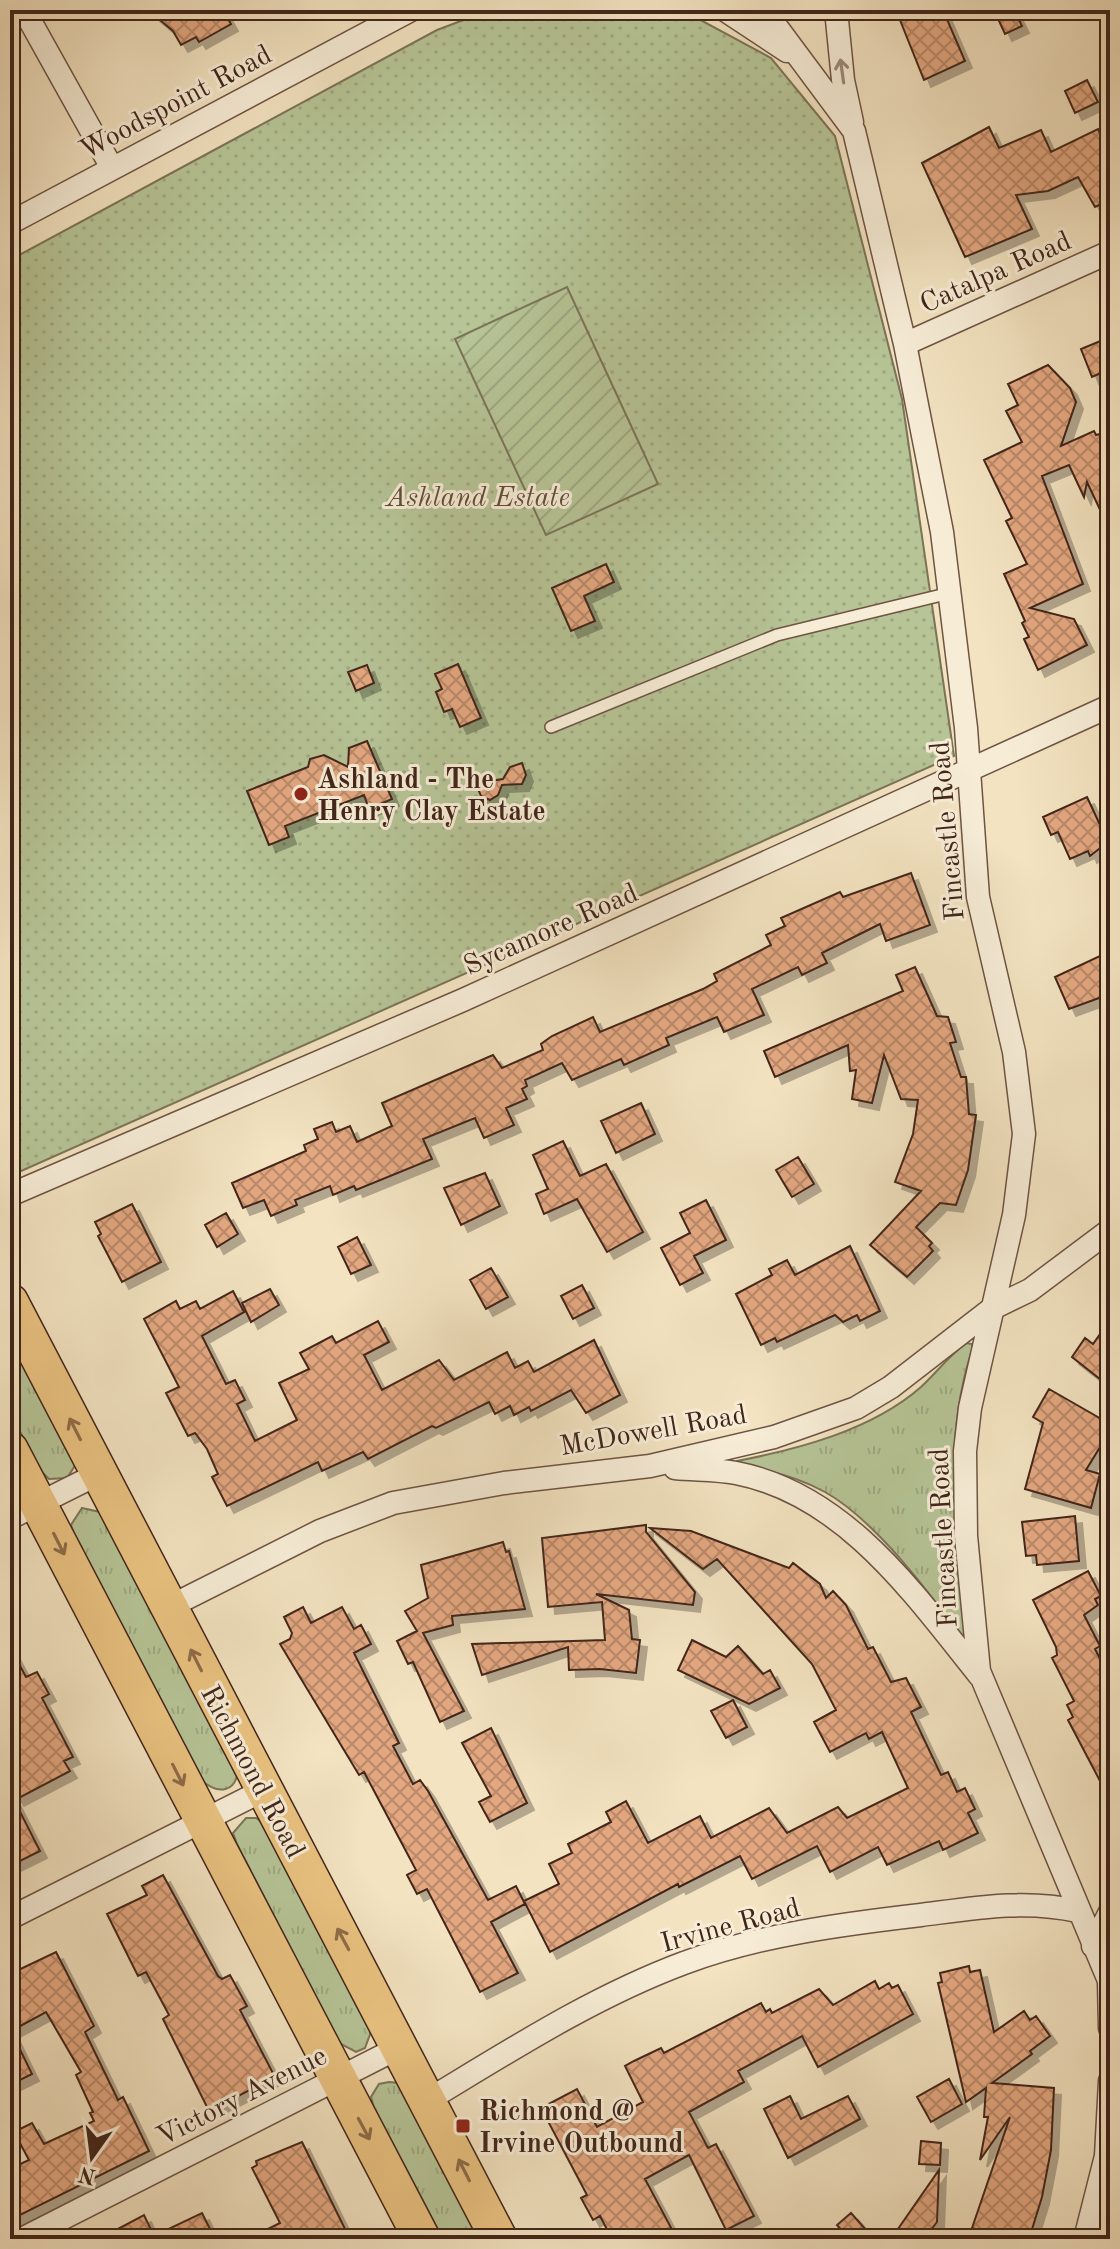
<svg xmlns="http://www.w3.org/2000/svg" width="1120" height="2249" font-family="'Old Standard TT',serif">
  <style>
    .grass { fill: url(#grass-tufts); stroke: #7c7458; stroke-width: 2 }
    .park { fill: url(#park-dots); stroke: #7c7458; stroke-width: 2 }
    .garden { fill: url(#garden-furrows); stroke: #7c7458; stroke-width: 2 }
    .building { fill: url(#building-cross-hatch); stroke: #42251a; stroke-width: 2; filter: url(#shadow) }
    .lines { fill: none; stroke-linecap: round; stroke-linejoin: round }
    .lane-casing { stroke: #6e5444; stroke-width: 14 }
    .street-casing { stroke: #6e5444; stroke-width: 25 }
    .primary-casing { stroke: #42251a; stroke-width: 39 }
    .lane { stroke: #f7edd7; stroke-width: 11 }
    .street { stroke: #f7edd7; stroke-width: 22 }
    .primary { stroke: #eac280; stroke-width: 36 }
    .oneway { stroke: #9c8978 }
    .oneway2 { stroke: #8e6c48 }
    .poi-dot { fill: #8f2418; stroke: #f7edd7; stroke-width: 3 }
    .labels { text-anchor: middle; stroke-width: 6; stroke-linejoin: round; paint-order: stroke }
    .street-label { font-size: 28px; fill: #42251a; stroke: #f7edd7 }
    .park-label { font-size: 28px; font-style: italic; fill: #5f4d39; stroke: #f7edd7 }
    .poi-label { font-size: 28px; font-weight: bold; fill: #42251a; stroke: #f7edd7; text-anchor: start }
  </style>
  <defs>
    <pattern id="grass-tufts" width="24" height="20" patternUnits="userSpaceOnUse" patternTransform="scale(2)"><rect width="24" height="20" fill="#b6c496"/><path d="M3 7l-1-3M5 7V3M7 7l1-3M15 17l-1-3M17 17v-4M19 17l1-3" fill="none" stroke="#9ea881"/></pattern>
    <pattern id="park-dots" width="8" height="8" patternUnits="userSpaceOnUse" patternTransform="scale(2)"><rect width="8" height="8" fill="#b6c496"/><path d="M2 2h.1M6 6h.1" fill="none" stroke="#9ea881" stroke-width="1.8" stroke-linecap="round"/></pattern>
    <pattern id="garden-furrows" width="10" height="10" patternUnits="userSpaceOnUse" patternTransform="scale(2)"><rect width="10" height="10" fill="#b6c496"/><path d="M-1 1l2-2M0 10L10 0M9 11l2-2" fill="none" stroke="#9ea881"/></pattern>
    <pattern id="building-cross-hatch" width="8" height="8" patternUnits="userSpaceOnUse" patternTransform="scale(2)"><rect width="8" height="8" fill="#e4a881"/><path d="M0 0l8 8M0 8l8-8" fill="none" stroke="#ba8969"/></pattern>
    <filter id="shadow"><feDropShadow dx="7" dy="7" stdDeviation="0" flood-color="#0004"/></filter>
  </defs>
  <rect width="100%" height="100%" fill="#f3e3c1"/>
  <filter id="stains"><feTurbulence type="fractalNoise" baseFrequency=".0025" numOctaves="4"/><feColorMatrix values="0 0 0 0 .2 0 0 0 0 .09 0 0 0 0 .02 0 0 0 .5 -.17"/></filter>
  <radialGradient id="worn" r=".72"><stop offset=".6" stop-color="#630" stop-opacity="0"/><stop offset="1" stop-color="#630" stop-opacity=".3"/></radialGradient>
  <path class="grass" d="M10,1329l66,135 -9,14 -18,1 -10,-10 -29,-57z
    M966,1343l6,1v6c-30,92 -18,192 2,285l-10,7c-32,-47 -89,-122 -139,-150 -27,-15 -59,-23 -89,-27l1,-4c62,-12 135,-31 184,-74 15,-14 28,-31 45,-44z
    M82,1508l18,4 138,256c-1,25 -20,27 -37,12l-126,-243 -4,-12z
    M246,1818h10l9,6 107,205 -7,19 -9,4 -17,-9 -102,-199 -4,-11z
    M389,2082l10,1 83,156h-39l-69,-131 -3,-11 8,-13z"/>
  <path class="park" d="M490,10h192l89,48 64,78 67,263 52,357 -944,420v-916l427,-230z"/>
  <path class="garden" d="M567,287l91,197 -112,51 -91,-196z"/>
  <path class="building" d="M148,10h75l8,14 -32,18 -3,-5 -15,8 -8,-14z
    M896,10h47l22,51 -41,19z
    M994,10h20l8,16 -17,8z
    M1087,80l11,22 -23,11 -10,-22z
    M989,127l10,21 42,-18 10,22 47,-23 12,26v45l-15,7 -17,-30 -30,14 -32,4 16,34 -67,28 -43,-94z
    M1110,337v32l-18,8 -11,-28z
    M1048,365l22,23 6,14 -15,44 33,-15 2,4 8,-2 6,12v86l-23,-49 -3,15 -15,-32 -27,11 41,108 -53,24 44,11 13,26 -49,25 -14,-31 5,-2 -7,-14 3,-2 -21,-47 23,-10 -21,-43 6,-3 -28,-58 38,-18 -16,-31 12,-6 -10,-21z
    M606,564l8,18 -30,14 11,25 -24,10 -19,-43z
    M458,664l23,54 -21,9 -8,-18 -8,3 -8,-20 6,-3 -7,-15z
    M367,665l7,18 -18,8 -8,-19z
    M367,741l25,58 -23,10 -5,-14 -79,31 4,11 -20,8 -22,-54 61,-24 2,-8 14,-4 24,12 1,-19z
    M522,763l4,12 -4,9 -20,1 -4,10 -8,5 -9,-4 -2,-5 4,-9 20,-3 7,-12z
    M1087,797l21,45 -18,14 -2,-5 -18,8 -12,-27 -7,3 -8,-18z
    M911,873l19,52 -44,16 -6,-17 -58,29 5,10 -25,12 -4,-8 -46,22 12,26 -40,17 -7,-15 -51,21 3,7 -45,20 -3,-6 -49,21 -10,-17 -37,17 2,6 -5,3 5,10 -21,9 8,17 -30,13 -9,-20 -52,21 9,20 -76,31 -2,-4 -21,9 -3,-9 -35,14 2,5 -26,11 -7,-16 -21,8 -11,-25 74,-32 -2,-6 14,-6 -4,-10 18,-7 4,10 14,-6 7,16 35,-16 -10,-23 111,-48 9,13 41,-18 -2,-6 11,-8 41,-19 7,15 103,-43 14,-8 -3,-7 57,-29 -5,-10 19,-9 -4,-8 59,-26 3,5z
    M1102,955l8,17v22l-41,15 -14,-32z
    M915,967l22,49 11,1 8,25 -6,1 11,34h5l3,37 7,1 -8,55 -12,35 -16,-2 -24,24 16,16 -3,3 4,5 -26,26 -37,-32 51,-54 -26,-9 18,-48 5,-34 -17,-1 -17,-44 -12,48 -20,-4 4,-29 -6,1 -2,-26 -73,32 -11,-26 139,-60 -7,-16z
    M641,1103l14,31 -39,19 -15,-32z
    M563,1141l17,35 26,-12 37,68 -36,20 -30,-53 -33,15 -8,-20 12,-5 -15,-34z
    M798,1157l16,27 -22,13 -16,-27z
    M485,1173l15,33 -39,19 -17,-37z
    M706,1200l20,40 -32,16 9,17 -23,12 -19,-37 29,-15 -10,-20z
    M132,1204l29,58 -39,20 -24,-46 3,-2 -6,-12z
    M226,1213l12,21 -21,13 -12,-22z
    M357,1237l14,28 -20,9 -13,-27z
    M850,1246l30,65 -20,10 -3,-6 -14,7 -8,-7 -58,27 -2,-4 -14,7 -25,-51 36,-19 -3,-6 18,-9 8,15z
    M491,1268l17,29 -22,12 -16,-29z
    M582,1285l12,23 -21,11 -12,-23z
    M270,1289l9,16 -28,17 -9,-19z
    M233,1291l11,21 -42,24 24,48 9,-4 10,20 -8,4 18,37 42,-21 -18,-37 30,-14 -9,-16 32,-17 4,7 42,-22 11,21 -25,13 18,35 57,-30 15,20 53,-28 8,16 13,-7 6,11 60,-32 26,55 -34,18 -15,-23 -40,21 -2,-4 -15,8 -4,-9 -15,8 -6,-12 -53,26 -4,-2 -64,33 -5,-7 -41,19 -4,-9 -91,44 -15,-29 6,-3 -11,-25 -12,-16 -7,3 -22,-43 13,-6 -35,-68 32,-18 4,8 16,-8 4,8z
    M1110,1320v67l-38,-30 13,-19 8,6z
    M1049,1389l61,35v7l-24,39 14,4 -9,34 -66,-19 18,-66 -10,-6z
    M1075,1516l4,45 -42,4 -1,-10 -10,1 -4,-34z
    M646,1525v7l49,60 -2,13 -97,-11 33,16 3,29 8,1 -4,33 -36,-4 -31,1 -1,-23 -86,28 -10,-31 133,-4 -3,-38 -54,5 -6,-69z
    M650,1528l41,3 98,37 4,-5 27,21 6,14 7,-7 13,14 22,44 5,-2 18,35 15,-4 15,29 -10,5 30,63 7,-3 9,20 8,-4 10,21 -7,4 10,20 -35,17 -4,-9 -52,24 -9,-18 -48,25 -13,-26 -65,33 -12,-23 -61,31 -1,-3 -128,68 -26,-51 35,-17 -10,-20 23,-11 -4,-9 43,-22 -5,-10 20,-11 22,42 52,-27 11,22 58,-30 18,25 51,-26 9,11 61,-30 -26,-56 -13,7 -3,-6 -36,19 -16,-30 22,-12 -24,-46 -95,-105 -14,10z
    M503,1542l3,10 3,-1 16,58 -73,7 1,9 -30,8 41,78 -24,11 -27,-60 -5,2 -11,-23 20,-10 -12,-20 23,-13 -7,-33z
    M1088,1571l13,25 -6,3 3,6 -14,10 16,31 -5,3 15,29v122l-42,-80 5,-3 -6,-12 7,-4 -22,-43 5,-3 -1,-8 -23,-47z
    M303,1607l8,16 31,-16 12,22 7,-4 10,19 -17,9 45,90 -6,3 20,38 7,-4 8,11 60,109 28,-14 9,18 -34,18 27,51 -38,19 -53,-103 -10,5 -10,-19 9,-5 -52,-98 -5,3 -79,-131 10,-5 2,-6 -8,-16z
    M692,1640l34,17 12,-11 25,28 7,-4 10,18 -31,16 -71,-34z
    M10,1647l16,30 11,-5 12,22 -7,4 31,59 -9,4 6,10 -53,28 -7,-13z
    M733,1700l14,27 -21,11 -15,-27z
    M491,1728l36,75 -37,19 -11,-20 12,-6 -29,-53z
    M10,1792l30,59 -30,15z
    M163,1875l55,101 4,3 8,-4 17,31 -7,4 35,67 -66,34 -46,-92 6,-4 -23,-43 -8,4 -31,-62 40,-19 -5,-9z
    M56,1952l38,74 -9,6 33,68 5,-3 26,54 -139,69v-51l19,-9 -15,-28 18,-9 12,21 50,-23 -4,-8 3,-1 -17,-37 5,-3 -35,-60 -35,19 21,43 -22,11v-111z
    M969,1966l1,6 10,-2 14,62 30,-21 6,9 6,-4 14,20 -20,15 2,3 -40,29 62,5 -3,62 -9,47 -13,42h-24l-33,-11 38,-111 -30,43 8,-43h-4l2,-29 -20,14 -28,-119 4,-1 -2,-9z
    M875,1981l4,8 10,-6 3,5 6,-3 15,29 -95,53 -16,-31 -64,35 6,11 -55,30 19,36 8,-4 38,72 -28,14 -37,-75 -44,24 32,60h-65l-12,-23 -7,4 -12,-22 6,-3 -46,-87 36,-19 20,38 46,-25 -18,-36 9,-5 27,-13 3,5 97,-50 5,9 4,-3 2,4 47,-24 14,16z
    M949,2079l13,25 -31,18 -14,-25z
    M790,2096l11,23 47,-23 12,23 -72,39 -24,-49z
    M921,2141l20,2 -1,22 -21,-1z
    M302,2142l48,97h-102l32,-16 -28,-55 5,-3 -1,-4z
    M939,2170l-2,52 -13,17h-33z
    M202,2213l13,26h-116l45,-24 10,21z
    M851,2213l23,26h-25l-12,-14z"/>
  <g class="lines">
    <g class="lane-casing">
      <path id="lane" d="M551,727l226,-92 173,-42"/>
    </g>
    <g class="street-casing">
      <path id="street" d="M24,10l88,158
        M725,10l62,41
        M764,10l90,121 51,213 37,188 24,196 12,169 36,155 10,82 -10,81 -44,193 -5,43 1,85 13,135 131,312
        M836,10l7,70 9,42
        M10,223l401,-213
        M905,344l205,-92
        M10,1195l453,-195 647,-294
        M675,1468c20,2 41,1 61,5 109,21 178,121 244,203
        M10,1518l88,-44
        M169,1607l151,-76 73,-28 111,-20 146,-17 124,-29 82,-29 35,-21 102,-79 37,-18 80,-60
        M10,1918l254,-128
        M1093,1946l17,-34
        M1109,1981l1,47
        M428,2100c83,-50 165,-103 256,-137 75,-28 159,-39 237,-48 54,-7 104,-16 157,-4
        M22,2239l378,-192
        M1085,2239l21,-83 4,-75"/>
    </g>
    <g class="primary-casing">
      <path id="primary" d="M10,1302l489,937
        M10,1450l412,789"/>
    </g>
    <use href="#lane" class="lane"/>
    <use href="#street" class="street"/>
    <use href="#primary" class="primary"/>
  </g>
  <defs><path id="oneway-shaft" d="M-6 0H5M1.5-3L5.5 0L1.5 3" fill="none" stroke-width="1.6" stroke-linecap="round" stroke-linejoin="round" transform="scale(2)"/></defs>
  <use class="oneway" href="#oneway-shaft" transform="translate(842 71) rotate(-98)"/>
  <g class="oneway2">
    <use href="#oneway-shaft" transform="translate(75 1429) rotate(-117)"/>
    <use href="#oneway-shaft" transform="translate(59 1544) rotate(63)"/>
    <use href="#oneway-shaft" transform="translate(196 1660) rotate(-117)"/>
    <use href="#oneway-shaft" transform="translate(178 1775) rotate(63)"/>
    <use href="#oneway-shaft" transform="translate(343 1939) rotate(-118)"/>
    <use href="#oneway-shaft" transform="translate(364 2129) rotate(62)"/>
    <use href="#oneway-shaft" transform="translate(464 2170) rotate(-117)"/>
  </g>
  <g class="poi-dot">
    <circle cx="301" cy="794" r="8"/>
    <rect x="455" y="2118" width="16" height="16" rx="4"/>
  </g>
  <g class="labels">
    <g class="street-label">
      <text transform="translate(175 101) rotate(-28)" y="10">Woodspoint Road</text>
      <text transform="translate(995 271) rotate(-24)" y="10">Catalpa Road</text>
      <text transform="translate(946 831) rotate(-95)" y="10">Fincastle Road</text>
      <text transform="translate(550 928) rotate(-24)" y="10">Sycamore Road</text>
      <text transform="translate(653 1429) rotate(-10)" y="10">McDowell Road</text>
      <text transform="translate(942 1538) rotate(-93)" y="10">Fincastle Road</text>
      <text transform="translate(254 1771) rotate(62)" y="10">Richmond Road</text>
      <text transform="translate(730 1924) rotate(-15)" y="10">Irvine Road</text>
      <text transform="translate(241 2095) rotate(-27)" y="10">Victory Avenue</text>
    </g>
    <g class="park-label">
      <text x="478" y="506">Ashland Estate</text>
    </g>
    <g class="poi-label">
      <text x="317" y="788">Ashland - The<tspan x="317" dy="32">Henry Clay Estate</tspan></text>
      <text x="479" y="2120">Richmond @<tspan x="479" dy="32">Irvine Outbound</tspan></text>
    </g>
  </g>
  <rect width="1120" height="2249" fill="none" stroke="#f3e3c1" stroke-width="40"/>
  <rect x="12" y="12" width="1096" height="2225" fill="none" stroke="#42251a" stroke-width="4"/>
  <rect x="20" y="20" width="1080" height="2209" fill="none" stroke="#42251a" stroke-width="2"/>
  <g transform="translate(92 2157) rotate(194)" stroke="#f7edd7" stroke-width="6" paint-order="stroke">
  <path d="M0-6L14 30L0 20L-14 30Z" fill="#42251a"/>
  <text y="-12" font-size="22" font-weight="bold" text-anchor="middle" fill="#42251a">N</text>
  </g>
  <rect width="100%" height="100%" filter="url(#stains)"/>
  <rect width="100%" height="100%" fill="url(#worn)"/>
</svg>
